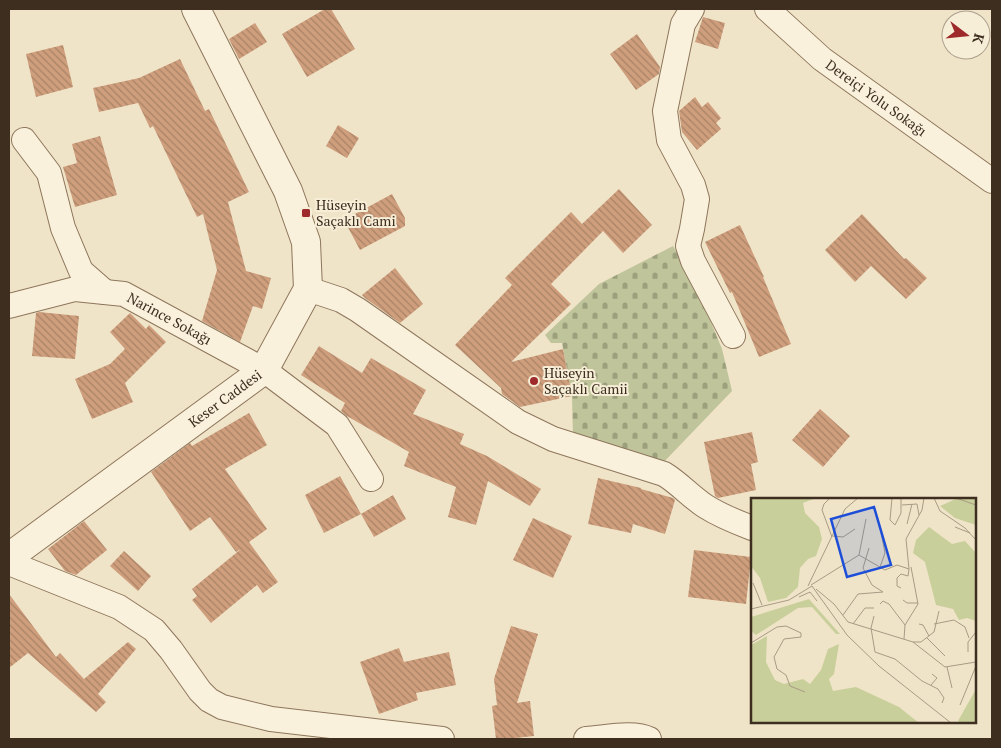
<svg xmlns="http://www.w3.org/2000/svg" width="1001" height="748" font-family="'PT Serif',serif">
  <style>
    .cemetery { fill: url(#cemetery-stones) }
    .building { fill: url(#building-back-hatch) }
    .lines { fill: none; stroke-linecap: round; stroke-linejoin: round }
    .minor-casing { stroke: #8d765c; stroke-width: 26 }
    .tertiary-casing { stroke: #8d765c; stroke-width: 30 }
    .minor { stroke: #faf1dc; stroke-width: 24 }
    .tertiary { stroke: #faf1dc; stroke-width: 28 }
    .poi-dot { fill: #9e2a2b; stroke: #f7eed8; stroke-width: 2 }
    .labels { text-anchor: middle; stroke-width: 4; stroke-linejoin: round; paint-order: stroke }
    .street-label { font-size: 14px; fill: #3d2e20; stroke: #f7eed8 }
    .poi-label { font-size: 14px; fill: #3d2e20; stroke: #f7eed8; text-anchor: start }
    .inset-road { fill: none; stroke: #a89b85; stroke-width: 1 }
    .view { fill: #1d4ed8; fill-opacity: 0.15; stroke: #1d4ed8; stroke-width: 2.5 }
    .inset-edge { fill: none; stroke: #3d2e20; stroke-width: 2.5 }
  </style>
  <defs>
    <pattern id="cemetery-stones" width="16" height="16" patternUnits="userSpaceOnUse" patternTransform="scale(1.25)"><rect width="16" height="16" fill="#bfc49a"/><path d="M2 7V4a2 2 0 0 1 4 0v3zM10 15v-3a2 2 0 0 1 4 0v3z" fill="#9ca07d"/></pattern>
    <pattern id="building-back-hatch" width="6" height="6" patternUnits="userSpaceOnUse" patternTransform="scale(1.25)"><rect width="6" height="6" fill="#cf9f7d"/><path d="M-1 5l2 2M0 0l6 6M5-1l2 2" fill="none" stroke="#a98266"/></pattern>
  </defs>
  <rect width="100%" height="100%" fill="#f0e4c8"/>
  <path class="cemetery" d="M673,246l23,40 26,63 10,42 -72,75 -87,-28 -1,-42 -10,-53h-11l-6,-8 54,-51z"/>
  <path class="building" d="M325,9h6l24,40 -48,28 -25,-43z
    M703,17l22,6 -7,26 -23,-7z
    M255,23l12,19 -28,17 -10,-20z
    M637,34l23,33 -1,7 -23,16 -26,-36z
    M63,45l10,42 -37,10 -10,-43z
    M180,59l25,52 4,-2 40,83 -21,10 18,69 25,7 -9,31 -9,-3 -13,36 -38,-21 15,-51 -14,-56 -6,3 -44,-91 -3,2 -12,-25 -39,9 -6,-24 46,-10z
    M695,97l7,10 6,-5 13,16 -5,5 5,6 -24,21 -15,-18 -3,-21z
    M338,125l21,13 -12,20 -21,-12z
    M100,136l17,59 -42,12 -12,-40 14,-4 -5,-19z
    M619,189l33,36 -29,28 -20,-22 -52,53 20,20 -60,58 52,-13 9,47 -52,11 -18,-13 -1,-6 -46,-43 57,-60 -7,-7 66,-66 11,12z
    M392,194l13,24v8l-45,24 -16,-30z
    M862,214l42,45 2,-1 21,20 -21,21 -35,-33 -16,16 -30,-32z
    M740,225l24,52h-1l28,67 -32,13 -27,-65 -2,1 -25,-51z
    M395,268l28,36 -23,19 -35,-25 -3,-3z
    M39,312l40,4 -4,43 -43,-3 4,-43z
    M130,313l16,16 3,-4 17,17 -41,41 8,19 -41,17 -17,-40 35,-15 15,-15 -15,-17z
    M319,346l43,27 9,-15 55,32 -13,24 51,20 -4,10 27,12 54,33 -11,17 -42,-25 -12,44 -28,-8 8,-30 -52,-21 5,-14 -62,-36 -6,-5 4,-8 -44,-28z
    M820,409l30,27 -27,31 -31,-27z
    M249,413l18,32 -42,24 42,60 -18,13 29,40 -15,11 -6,-8 -46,38 -19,-23 5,-4 -5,-7 49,-40 -5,3 -26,-35 -20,14 -39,-59 39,-29 2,3z
    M752,432l6,30 -7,2 5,26 -38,8 -3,-2 -11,-54z
    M340,476l21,38 -37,19 -19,-38z
    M598,478l43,10v1l32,9 2,2 -10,34 -32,-10 -2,9 -43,-9z
    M393,495l13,24 -32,18 -13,-23z
    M533,518l39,18 -19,42 -40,-18z
    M84,521l23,29 -31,25 -11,-4 -17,-22z
    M694,550l57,7 -5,47 -58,-7z
    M124,551l27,25 -13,15 -28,-25z
    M9,594l47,63 4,-4 24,26 44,-37 8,7 -38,45 8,8 -10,10 -68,-59 -19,15z
    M511,626l27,8 -21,69 13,-2 4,35 -28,3h-10l-4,-33 5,-1 -3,-26z
    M399,648l5,14 45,-10 7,33 -40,8 2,7 -39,14 -19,-52z"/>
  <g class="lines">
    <g class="minor-casing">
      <g id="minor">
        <path d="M692,9l-9,15 -18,87 4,29 24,45 4,14 -5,30 -4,17 5,15 40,75"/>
        <path id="s1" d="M767,9l55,50 170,122"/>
        <path d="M24,140l25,33 14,55 18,43 24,21"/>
        <path d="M308,289l33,11 17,10 160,112 35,17 111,35c15,9 26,22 41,32 14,9 31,16 47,22"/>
        <path id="s2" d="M9,306l66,-17 49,5 140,76 73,55 34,54"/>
        <path d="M9,563l110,44 35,23 17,20 29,41 9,9 13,7 49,12 171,20"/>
        <path d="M586,739c18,-1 47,-8 63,0"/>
      </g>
    </g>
    <g class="tertiary-casing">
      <g id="tertiary">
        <path id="s3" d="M9,557l255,-187 44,-81 -2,-47 -18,-51 -92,-182"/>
      </g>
    </g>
    <use href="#minor" class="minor"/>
    <use href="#tertiary" class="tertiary"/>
  </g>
  <g class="poi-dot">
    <rect x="301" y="208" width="10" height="10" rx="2.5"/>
    <circle cx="534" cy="381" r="5"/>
  </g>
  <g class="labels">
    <g class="street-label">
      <text dy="5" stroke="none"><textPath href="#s1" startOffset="141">Dereiçi Yolu Sokağı</textPath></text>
      <text dy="5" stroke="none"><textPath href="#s2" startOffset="169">Narince Sokağı</textPath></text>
      <text dy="5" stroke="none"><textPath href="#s3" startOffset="268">Keser Caddesi</textPath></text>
    </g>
    <g class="poi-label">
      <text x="316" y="210">Hüseyin<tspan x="316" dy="16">Saçaklı Cami</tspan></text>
      <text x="544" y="378">Hüseyin<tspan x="544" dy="16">Saçaklı Camii</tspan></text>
    </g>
  </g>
  <g transform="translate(751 498)">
    <rect width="225" height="225" fill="#f0e4c8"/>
    <path d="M0,0h65l-13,5 2,10 14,14 3,12 -6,17 -8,3 -8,9 -2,19 -12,11 -18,4 -8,-24 -9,-12zM207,0h18v27l-21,-7 -15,-12zM178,29l23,17 13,-3 11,12v68l-9,-3 -8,2 -6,-11 -17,-4 -11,-43 -12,-9 3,-13zM58,101l31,35h-4l-24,-27 -14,1 -42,27 -5,-4v-14zM16,138l-1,26 9,18 9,4 19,-5 7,5 11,-14 7,-21 11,-5 -5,30 -5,5 4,12 23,-4 43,20 20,16h-168v-78zM225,191v34h-15l-3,-2z" fill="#c9cf9b"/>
    <path class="inset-road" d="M79,0l-6,6 -2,6 10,27M141,0l-2,22 5,5 6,-12v-15M183,0l6,13 25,17 11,12M205,0l20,7M151,7l15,-1 2,11M156,26l5,-20M129,29l5,26 -5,14M204,29l15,6M82,38l10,1 12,-8M108,57l7,-36M2,85l9,22M60,87l48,-30 26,15 12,-5 12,4 -3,-30 16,-29 2,-12M57,88l37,-77 13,-11M150,90l-4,-2v-8l4,-4 7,2 1,-7M65,91l18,15 14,18 65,20 32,25 31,-5M48,99l11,-5 7,9M152,102l4,3h11M129,106l3,-3 6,3 16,21M0,111l38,-9 23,-14 35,49 32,31 72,57M92,117l15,-21 25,-2 -11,-7 -9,-17 6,-20M123,118l-3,12 4,24 20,7 27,22 16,8 6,9 -2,5M102,126l12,-16h9M168,126l4,1 6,11M183,126l20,-4 11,7 4,11M176,140l18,18M153,141l1,-14 13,-21 -7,-37M162,144h8l13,-10 5,-21M0,145l26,-16 9,-1 15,7v4l-17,2 -10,18 3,12 9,6 4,11 15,6M217,154v-10l8,-10M196,169l5,21M180,187l6,-7 -5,-4M209,207l16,-39"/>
    <path class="view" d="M123,9l17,58 -44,12 -16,-58z"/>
    <rect width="225" height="225" class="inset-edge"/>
  </g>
  <rect width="1001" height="748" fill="none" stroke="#3d2e20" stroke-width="20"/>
  <g transform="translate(966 35) rotate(106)"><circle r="24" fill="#f7eed8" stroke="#ada18e"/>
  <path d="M0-4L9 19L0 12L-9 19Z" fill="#9e2a2b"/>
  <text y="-8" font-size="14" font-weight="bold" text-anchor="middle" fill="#3d2e20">K</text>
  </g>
</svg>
